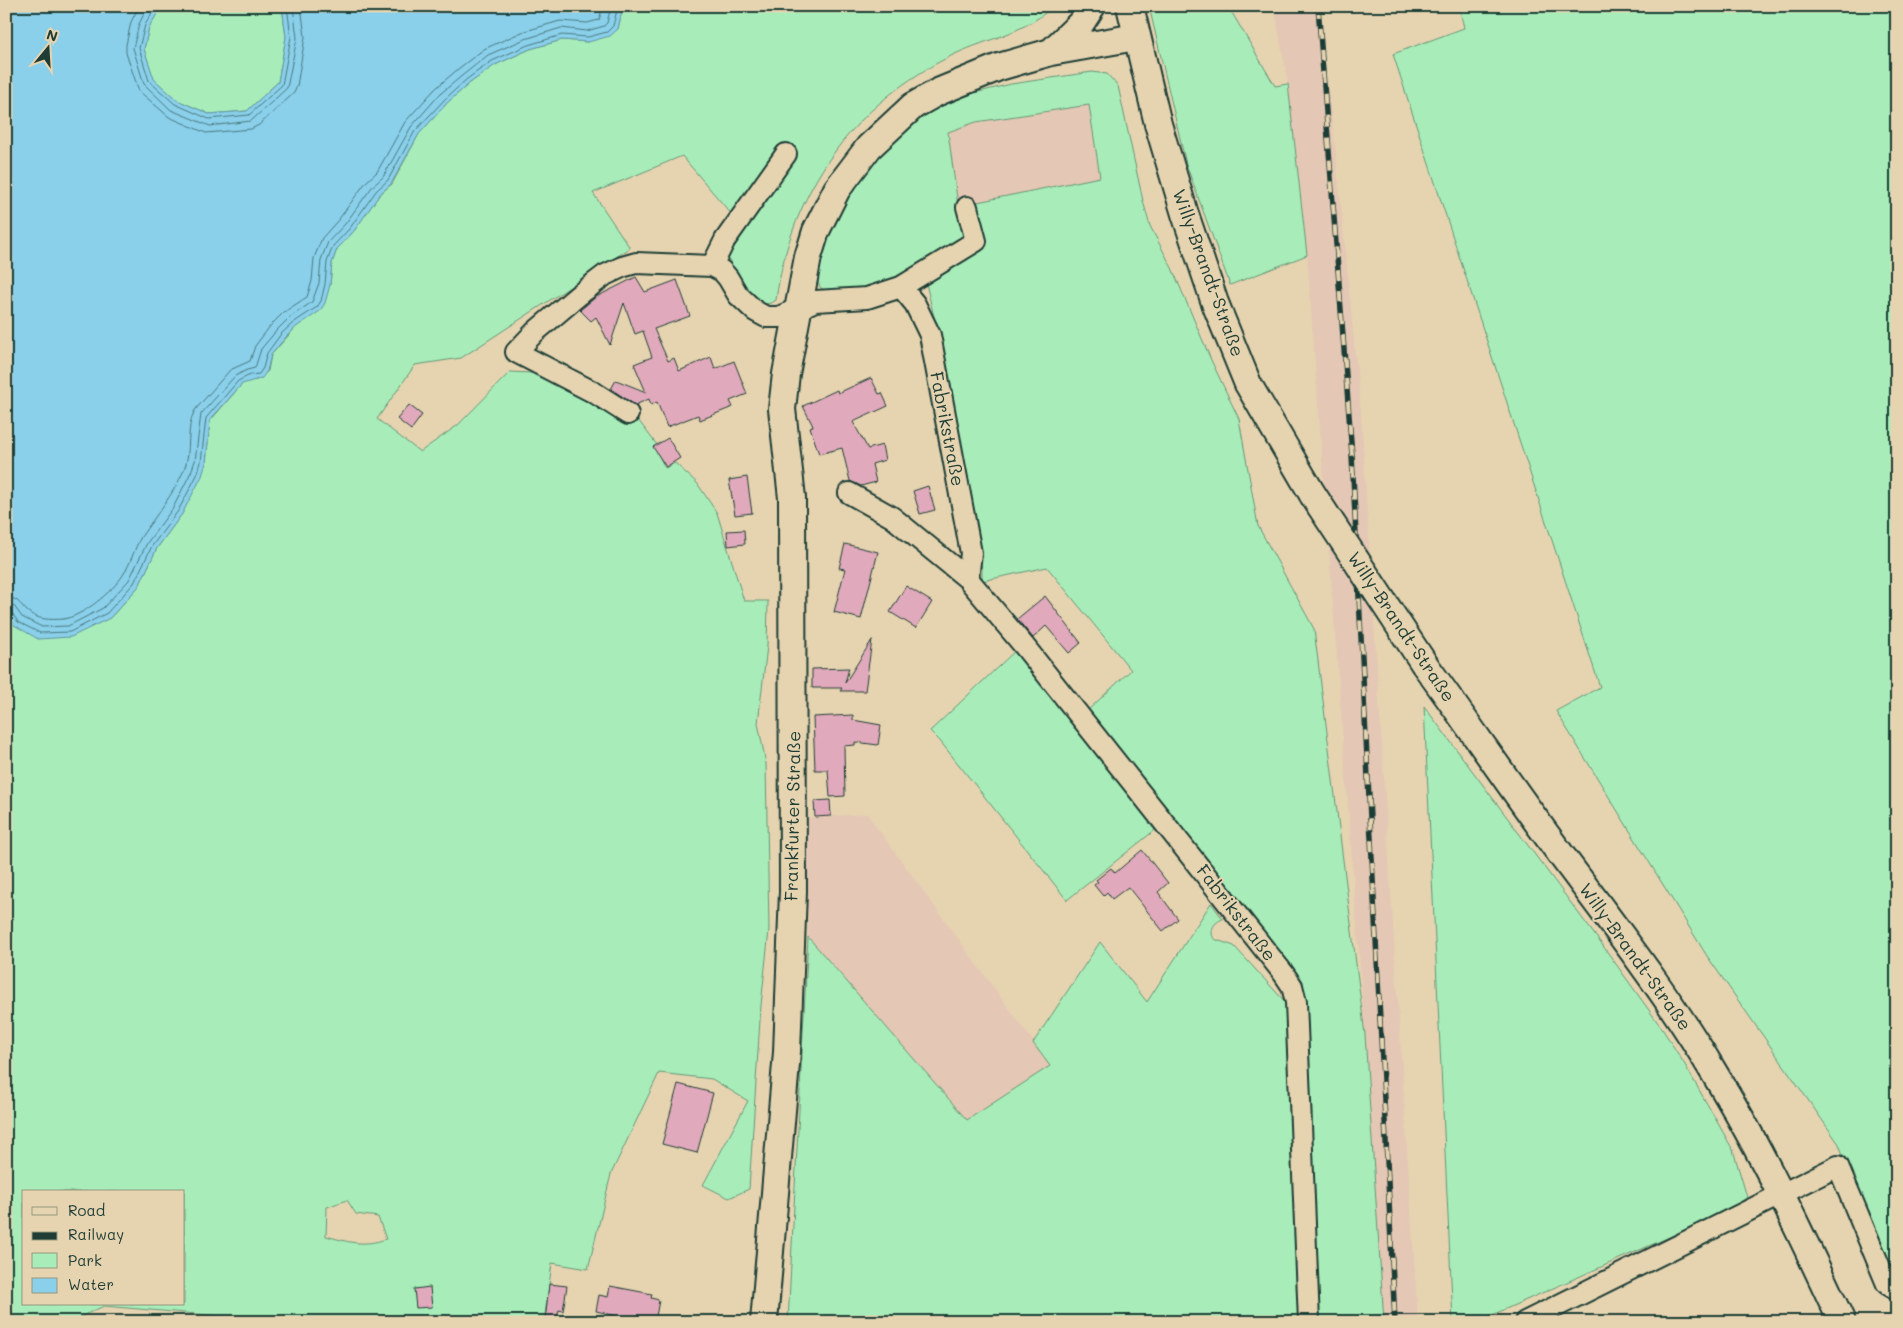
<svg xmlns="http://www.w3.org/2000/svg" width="1903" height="1328" font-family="Mali,sans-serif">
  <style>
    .built { fill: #e4c7b4 }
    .green { fill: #a8edb9; stroke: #649576; fill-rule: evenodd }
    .water { fill: #8ad0eb; stroke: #5f95a2 }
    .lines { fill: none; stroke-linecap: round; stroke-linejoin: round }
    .shore { stroke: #4a787d; stroke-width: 1 }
    .building { fill: #e1a9bc; stroke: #1f3d34 }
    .minor-casing { stroke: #1f3d34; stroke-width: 24 }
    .major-casing { stroke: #1f3d34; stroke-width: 30 }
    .minor { stroke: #e6d4b1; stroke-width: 20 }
    .major { stroke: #e6d4b1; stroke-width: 26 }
    .rail-casing { stroke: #1f3d34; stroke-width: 5.5 }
    .rail { stroke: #e6d4b1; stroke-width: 4; stroke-dasharray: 11; stroke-linecap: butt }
    .major-bridge-casing { stroke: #1f3d34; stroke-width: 30; stroke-linecap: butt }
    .major-bridge { stroke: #e6d4b1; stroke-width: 26 }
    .labels { text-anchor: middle; stroke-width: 4; stroke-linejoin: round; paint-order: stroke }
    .street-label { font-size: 18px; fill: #1f3d34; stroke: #e6d4b1 }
  </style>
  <rect width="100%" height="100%" fill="#e6d4b1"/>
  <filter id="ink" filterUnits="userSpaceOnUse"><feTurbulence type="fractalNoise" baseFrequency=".02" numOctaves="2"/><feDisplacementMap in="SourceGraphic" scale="10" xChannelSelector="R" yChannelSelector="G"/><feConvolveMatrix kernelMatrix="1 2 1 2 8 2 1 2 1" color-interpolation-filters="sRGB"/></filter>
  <g filter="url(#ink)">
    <path class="built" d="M1274,6h44l18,149 25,258 57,909h-34l-19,-287 -58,-780 -19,-171z
      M1089,105l11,72 -142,29 -10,-74 28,-10z
      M867,814l184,252 -84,54 -159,-183 -3,-119z"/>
    <path class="green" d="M162,6h120l4,31 -8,45 -31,29 -38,3 -32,-14 -23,-20 -10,-31 5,-22z
      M623,6h430c-26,26 -66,33 -98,48 -101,48 -164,136 -179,246 -22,17 -41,-30 -50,-46l68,-101 -6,-9 -55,72 -51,-60 -89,37 37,55 -169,110 -46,7 -38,54 43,33 38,-27 52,-53 42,2 77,34 28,37 -3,1 11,22 10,-5 22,20 20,30 27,88h24l-1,45 -9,77 8,41 3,166 -8,75 -12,184 -20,9 -26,-13 45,-84 -36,-22 -53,-6 -48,101 -23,95 -36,-6 -8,59h-255l-185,-16 -22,10 -3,6h-73v-709l8,12 96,-7 29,-32 18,-38 25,-34 24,-51 4,-42 32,-37 9,-4h6l11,-9 3,-16 25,-28 10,-8 24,-34 2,-22 5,-14 17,-18 26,-37 12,-10 27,-50 29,-32 22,-19 25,-18 35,-16 32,-9 26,2 30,-13zM24,1192h160v112h-160zM347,1200l9,14 22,3 8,22c-23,8 -38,3 -60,-3l1,-29z
      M1149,6h79l47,80 13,-2 19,171 -77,30 -44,-121z
      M1459,6h438v1275l-9,-5 -49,-132 -132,-188 -151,-245 44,-24 -207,-633 71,-26z
      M1092,72l15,2 11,12 25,115 7,25 22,42 39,92 28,59 19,107 56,103 51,406 19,287h-69l-12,-341 -64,-76 -154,-192 46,-43 -84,-103 -65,14v-12l-47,-248 -10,-42 -26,-1 -24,9 -46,3h-5l-4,-3 -3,-8 11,-44 25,-49 16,-22 24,-24 25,-20 28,-17 29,-10 36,-9zM1089,105l11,72 -142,29 -10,-74 28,-10z
      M1017,649l138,181 -88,70 -127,-159 -10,-10z
      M1424,706l179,240 58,81 24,38 48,85 14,47 -14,12 -257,113h-23z
      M1211,903l12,16c-9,3 -14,11 -9,20l20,7 54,59 13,317h-90l-3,-3 -5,3h-415l20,-385 159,183 83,-54 -17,-23 67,-101 47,60z"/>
    <path class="water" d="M6,6h156l-13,21 -5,22 10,30 23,21 32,14 38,-3 31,-29 8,-45 -4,-31h341l-5,23 -8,7 -22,6 -26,-2 -32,9 -35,16 -25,18 -22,19 -29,32 -28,50 -11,10 -26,37 -17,18 -5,14 -2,22 -5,18 -5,8 -24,16 -11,11 -14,17 -4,16 -5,7 -20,6 -32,36 -4,43 -4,13 -20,38 -25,34 -18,38 -29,32 -39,19 -33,2 -24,-14 -8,-12z"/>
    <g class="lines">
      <path class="shore" d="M139,6l-8,16 -5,23v8l13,38 30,26 37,16 45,-4 8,-4 35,-32 3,-7 8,-49 -4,-31
        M148,6l-9,18 -6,24 11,36 27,26 39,16 41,-5 36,-33 10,-50 -4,-32
        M156,6l-11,19 -6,23 10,33 26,23 34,15 40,-4 33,-30 9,-48 -4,-31
        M6,597c12,1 14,7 21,14 10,9 23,9 36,8 19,-2 50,-28 60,-44 8,-12 11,-26 18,-38 15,-22 32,-42 43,-67 8,-19 1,-42 11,-60l35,-40 20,-9 5,-15 16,-21 13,-13 23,-15 5,-16 2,-23 8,-20 17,-19 27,-37 11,-10 28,-50 30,-33 23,-20 26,-20 38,-17 38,-11 27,2 12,-3 4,-14
        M6,605l8,1 8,11 20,10 26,-1 35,-18 26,-28 18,-37 26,-35 18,-36 4,-11 6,-47 34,-38 12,-6 8,-2 6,-19 16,-19 12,-12 23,-16 7,-19 2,-23 7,-18 17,-18 27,-37 11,-10 28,-50 29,-33 23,-19 25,-20 37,-16 36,-11 26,3 17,-5 3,-3 4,-17
        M6,611l6,2 6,9 22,11 30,-1 37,-19 27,-30 18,-37 26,-35 19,-36 4,-13 5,-44 32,-37 12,-6 9,-1 4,-6 4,-15 14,-19 12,-11 24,-16 4,-6 4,-17 2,-22 6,-16 17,-18 26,-37 12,-11 27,-49 30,-32 22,-20 25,-18 36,-16 34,-10 26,2 19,-5 6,-6 5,-20"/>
    </g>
    <path class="building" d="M636,277l9,15 32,-12 13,36 -36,13 14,32 6,-3 5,13 32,-14 4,12 19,-8 13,33 -17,7 3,6 -33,13 -2,-5 -31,12 -10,-25 -6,3 -2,-6 -14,6 -24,-16 5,-9 30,12 -12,-28 18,-7 -9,-26 -8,3 -11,-31 -14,42 -14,-28 -5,4 -11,-11 16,-13z
      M871,378l8,16 3,-1 6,13 -35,16 15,27 14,-4 3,15 -13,4 4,18 -15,4 -11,-5 -8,-33 -23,6 -9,-27 3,-1 -10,-20 34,-16 1,3z
      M409,405l13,10 -11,15 -14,-11z
      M668,438l12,20 -14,9 -13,-20z
      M747,477l5,36 -17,2 -6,-35z
      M928,486l7,24 -15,4 -7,-23z
      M744,530l1,14 -17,2 -1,-15z
      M845,544l33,8 -17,67 -27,-7 11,-43 -6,-1z
      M906,586l26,16 -16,26 -26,-16z
      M1045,596l36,47 -12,10 -23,-27 -13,12 -16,-19z
      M872,640l-7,51h-25l2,-3h-30v-19l37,-1 -4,15z
      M853,715v5l28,5 -3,20 -23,-3v3l-11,1 1,50 -15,1 -2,-27h-13l-2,-53z
      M830,800l1,16 -16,1 -1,-16z
      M1142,850l26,33 -10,9 20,27 -15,12 -35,-44 -16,12 -5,-7 -4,4 -9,-11 4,-3 -2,-2 15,-12 4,5z
      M678,1084l35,9 -16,60 -35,-9z
      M549,1284l18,2 -4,25 -4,-1 -3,12h-11z
      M610,1286l42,8 -1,4 8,2 -4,22h-13l-46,-11 3,-16 9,2z
      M430,1287l2,20 -16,1 -2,-19z"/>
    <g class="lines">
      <g class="minor-casing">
        <path id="minor" d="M712,266l13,-26 61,-86
          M901,287l14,17 15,31 41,218 -3,26
          M628,414l-33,-21 -79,-41 19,-20 45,-38 25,-19 17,-8 14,-4 76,3 10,5 6,7 10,17 17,16 11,6h13l36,-16 52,-3 34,-11 75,-46 -9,-34
          M849,493l43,24 76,62 57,68 259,327 8,12 4,16 13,320
          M1525,1322l313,-156 49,118 10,6"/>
      </g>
      <g class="major-casing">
        <path id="major" d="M1130,6l28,118 27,90 30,89 33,81 65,111
          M1051,52l30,-29 11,-17
          M1425,665c46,63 90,128 137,191 52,70 106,139 151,215 49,80 89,165 129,251
          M764,1322l23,-270 6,-161 -1,-393 -10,-89 4,-35 22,-117 8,-26 21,-42 32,-42 44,-41 25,-14 61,-25 52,-15 85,-15"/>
      </g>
      <use href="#minor" class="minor"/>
      <use href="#major" class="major"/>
      <g class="rail-casing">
        <path id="rail" d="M1318,6l34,449 43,867"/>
      </g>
      <use href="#rail" class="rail"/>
      <g class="major-bridge-casing">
        <path id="major-bridge" d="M1313,495l112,170"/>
      </g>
      <use href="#major-bridge" class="major-bridge"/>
    </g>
  </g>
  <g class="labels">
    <g class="street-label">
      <text transform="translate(1208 273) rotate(70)" y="6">Willy-Brandt-Straße</text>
      <text transform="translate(947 429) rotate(79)" y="6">Fabrikstraße</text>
      <text transform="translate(1401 627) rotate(56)" y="6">Willy-Brandt-Straße</text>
      <text transform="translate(793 816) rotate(-89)" y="6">Frankfurter Straße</text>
      <text transform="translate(1236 913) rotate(52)" y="6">Fabrikstraße</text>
      <text transform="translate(1635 957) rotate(54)" y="6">Willy-Brandt-Straße</text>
    </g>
  </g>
  <rect width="1903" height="1328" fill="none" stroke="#e6d4b1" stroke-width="25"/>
  <rect x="12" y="12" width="1878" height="1303" fill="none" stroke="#1f3d34" stroke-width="2" filter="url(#ink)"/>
  <rect x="22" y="1190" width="162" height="115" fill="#e6d4b1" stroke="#96987f"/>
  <rect x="32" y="1207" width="25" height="8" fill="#e6d4b1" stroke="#96987f"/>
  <text x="68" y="1216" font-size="15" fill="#1f3d34">Road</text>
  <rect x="32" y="1232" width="25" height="8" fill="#1f3d34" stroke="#96987f"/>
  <text x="68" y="1240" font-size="15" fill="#1f3d34">Railway</text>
  <rect x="32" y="1253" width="25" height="15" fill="#a8edb9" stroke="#96987f"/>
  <text x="68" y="1266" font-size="15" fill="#1f3d34">Park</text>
  <rect x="32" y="1278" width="25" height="15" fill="#8ad0eb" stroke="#96987f"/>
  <text x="68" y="1290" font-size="15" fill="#1f3d34">Water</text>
  <g transform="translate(48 48) rotate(18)" stroke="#e6d4b1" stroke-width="4" paint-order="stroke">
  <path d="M0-4L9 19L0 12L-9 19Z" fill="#1f3d34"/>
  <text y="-8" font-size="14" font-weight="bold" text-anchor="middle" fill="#1f3d34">N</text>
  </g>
</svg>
